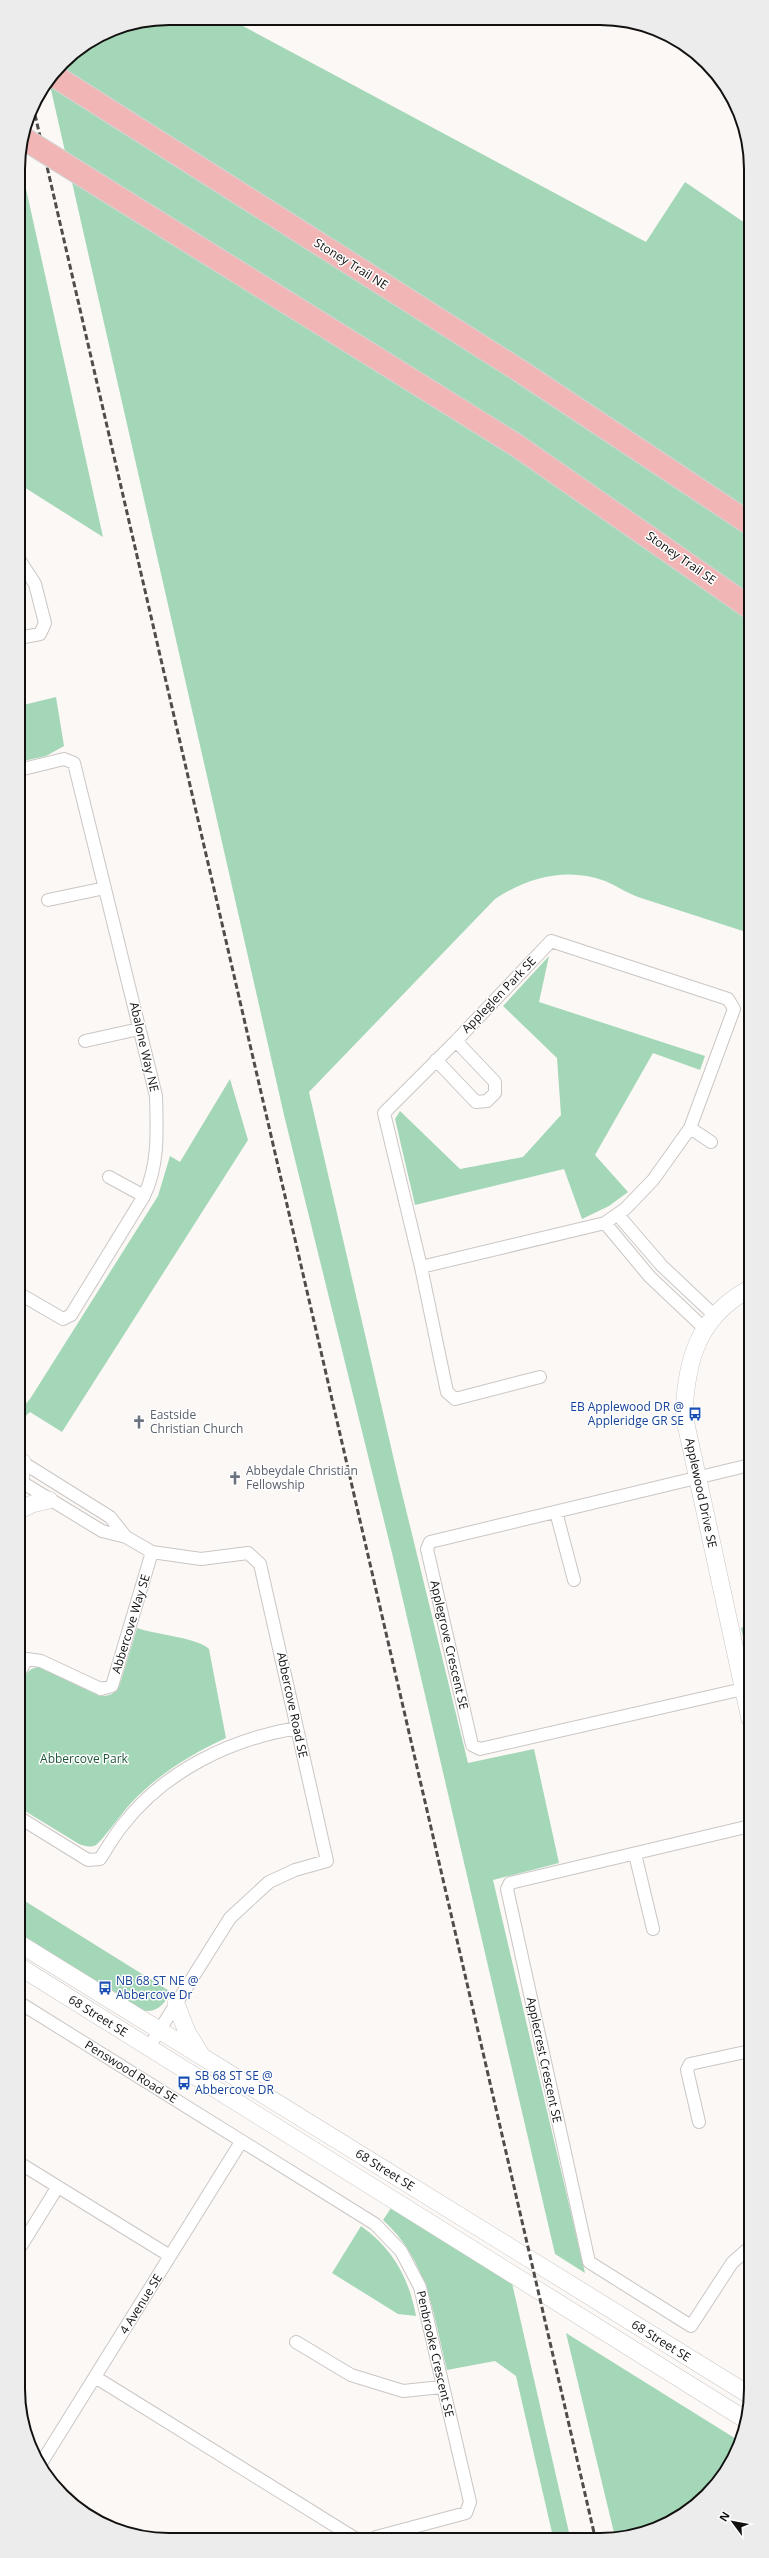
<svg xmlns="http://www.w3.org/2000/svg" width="769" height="2558" font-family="'Open Sans',sans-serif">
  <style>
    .green { fill: #a4d7b7 }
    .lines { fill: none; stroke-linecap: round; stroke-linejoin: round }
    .street-casing { stroke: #cac6c4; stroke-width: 14 }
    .secondary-casing { stroke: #cac6c4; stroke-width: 18 }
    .highway-casing { stroke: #d4d4d4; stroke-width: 24 }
    .street { stroke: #fff; stroke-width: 12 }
    .secondary { stroke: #fff; stroke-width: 17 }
    .highway { stroke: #f0b5b4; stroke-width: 22 }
    .rail { stroke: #4e4d4b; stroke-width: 3; stroke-dasharray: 6 3; stroke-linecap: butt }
    .highway-bridge-casing { stroke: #d4d4d4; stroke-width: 24; stroke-linecap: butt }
    .highway-bridge { stroke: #f0b5b4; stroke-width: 22 }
    .labels { text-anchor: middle; stroke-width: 3; stroke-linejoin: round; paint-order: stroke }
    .street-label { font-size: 12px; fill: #121110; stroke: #fff }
    .transit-label { font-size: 12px; fill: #164399; stroke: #fff; text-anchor: start }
    .worship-label { font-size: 12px; fill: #5b616d; stroke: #fff; text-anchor: start }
    .park-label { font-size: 12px; fill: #1d5739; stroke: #fff }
    .rim { fill: none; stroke: #121110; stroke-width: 2 }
  </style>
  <rect width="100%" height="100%" fill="#fcf8f6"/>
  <path class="green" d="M169,18h59l418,224 39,-60 63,43 1,708c-37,-12 -74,-24 -111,-36 -11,-4 -21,-11 -33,-16 -38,-14 -77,-4 -110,18l-186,193 88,381 71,290 66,-14 25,114 -66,17 92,393 -30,-19 -163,-701 -108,-438 -235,-1034 13,-19 49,-33z
    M19,157l84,380 -84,-53z
    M56,697l8,49 -18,10 -27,6v-56z
    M549,956l-10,46 166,54 -5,14 -47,-17 -58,102 33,37 -19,14 -27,13 -18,-50 -149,36 -20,-86 5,-8 60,58 63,-12 38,-42 -4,-57 -54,-52z
    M230,1079l18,61 -186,292 -32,-20 -10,9v-11l10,-11 128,-203 12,-40 10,6z
    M750,1625v42l-9,-39z
    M137,1628c16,6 62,10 72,21l17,89c-35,16 -67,36 -94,64 -8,8 -30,39 -36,43 -6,3 -11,1 -17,-1l-59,-36v-124c5,-9 8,-16 19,-17l61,29c11,0 15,-2 20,-12z
    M20,1898l151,94c-7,12 -14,22 -29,18l-122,-74z
    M391,2208l121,75 58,254h-17l-37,-161 -21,-15 -48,9c-14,-56 -19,-109 -64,-150z
    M361,2226c32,23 48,52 55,90l-18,-2 -66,-41z
    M566,2333l175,109 -28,47 -38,31 -46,17h-14z"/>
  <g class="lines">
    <g class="street-casing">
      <path id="street" d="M19,559l16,25 10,39 -5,11 -21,4
        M19,770l45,-11 10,4 82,333c1,35 3,69 -12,100l-73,119 -8,4 -43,-25
        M48,900l57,-12
        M85,1041l54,-12
        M436,1060l40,42 11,-1 8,-8v-11l-39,-41
        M690,1128l21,14
        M109,1177l35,19
        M618,1215l44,51 52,49
        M605,1223l45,54 54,51
        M421,1267l184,-44 20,-14 28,-29 37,-52 44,-119 -6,-10 -177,-58 -95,100 -72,72 37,154 26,125 8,7 85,-22
        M22,1462l88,55 16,20 26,15 49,7 47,-6 12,11 67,297 -32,9 -26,12 -39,36 -81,129
        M20,1481l82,50 24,6
        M556,1512l18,68
        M20,1671l7,-12 14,2 60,28 11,-3 40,-134
        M743,1689l-263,60 -8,-4 -45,-196 3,-7 320,-77
        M20,1818l68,42 12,-1c7,-11 14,-23 22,-33 42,-55 109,-87 175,-98
        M750,1826l-240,57 -3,6 82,373 102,64 41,-63 19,-17
        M635,1854l18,75
        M20,2003l355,221 26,27 19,36 50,215 -4,11 -90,24
        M699,2122l-12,-52 3,-6 60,-13
        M21,2164l149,92
        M21,2246l36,-58
        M296,2342l55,33 52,16 39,-4
        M95,2377l258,160
        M40,2465l201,-323"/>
    </g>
    <g class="secondary-casing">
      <path id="secondary" d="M749,1289c-51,28 -63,71 -65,126l66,304
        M20,1484l2,-22
        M20,1510l12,-6 17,-4
        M20,1944l731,452
        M20,1967l726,453
        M176,2004l11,28 13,21"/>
    </g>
    <g class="highway-casing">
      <path id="highway" d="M53,75l467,296 229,152
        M58,160l458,285 233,162"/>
    </g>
    <use href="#street" class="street"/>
    <use href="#secondary" class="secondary"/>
    <use href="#highway" class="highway"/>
    <path class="rail" d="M33,106l562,2431"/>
    <g class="highway-bridge-casing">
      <path id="highway-bridge" d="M23,138l35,22"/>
    </g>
    <use href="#highway-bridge" class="highway-bridge"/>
  </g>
  <defs>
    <g id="bus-bare" transform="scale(1.08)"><path d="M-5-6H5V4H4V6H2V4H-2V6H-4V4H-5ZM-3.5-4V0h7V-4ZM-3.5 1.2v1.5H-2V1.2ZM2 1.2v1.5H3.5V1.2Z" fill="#1a4fb4" stroke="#fff" stroke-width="2.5" paint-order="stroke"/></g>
    <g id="church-bare" transform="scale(1.08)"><path d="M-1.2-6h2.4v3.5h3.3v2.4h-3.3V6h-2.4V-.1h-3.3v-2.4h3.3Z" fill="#6b7280" stroke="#fff" stroke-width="2.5" paint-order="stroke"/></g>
  </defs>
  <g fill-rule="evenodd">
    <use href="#bus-bare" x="695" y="1414"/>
    <use href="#church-bare" x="139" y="1422"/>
    <use href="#church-bare" x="235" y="1478"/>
    <use href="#bus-bare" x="105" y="1988"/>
    <use href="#bus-bare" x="184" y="2083"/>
  </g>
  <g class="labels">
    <g class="street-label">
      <text transform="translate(351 264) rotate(32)" y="4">Stoney Trail NE</text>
      <text transform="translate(681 558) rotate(35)" y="4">Stoney Trail SE</text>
      <text transform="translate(499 995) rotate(-46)" y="4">Appleglen Park SE</text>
      <text transform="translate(144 1047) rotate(77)" y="4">Abalone Way NE</text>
      <text transform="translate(701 1493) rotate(78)" y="4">Applewood Drive SE</text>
      <text transform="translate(131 1624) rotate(-73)" y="4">Abbercove Way SE</text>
      <text transform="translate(449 1645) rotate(77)" y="4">Applegrove Crescent SE</text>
      <text transform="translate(292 1705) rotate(78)" y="4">Abbercove Road SE</text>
      <text transform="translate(98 2016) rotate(32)" y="4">68 Street SE</text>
      <text transform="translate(544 2060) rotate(78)" y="4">Applecrest Crescent SE</text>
      <text transform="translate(131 2072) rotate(32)" y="4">Penswood Road SE</text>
      <text transform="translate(385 2170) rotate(32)" y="4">68 Street SE</text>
      <text transform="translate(141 2304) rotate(-58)" y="4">4 Avenue SE</text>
      <text transform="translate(661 2341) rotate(32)" y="4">68 Street SE</text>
      <text transform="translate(435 2354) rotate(77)" y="4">Penbrooke Crescent SE</text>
    </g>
    <g class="transit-label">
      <text x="684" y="1411" text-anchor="end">EB Applewood DR @<tspan x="684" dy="14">Appleridge GR SE</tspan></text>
      <text x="116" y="1985">NB 68 ST NE @<tspan x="116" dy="14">Abbercove Dr</tspan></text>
      <text x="195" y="2080">SB 68 ST SE @<tspan x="195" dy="14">Abbercove DR</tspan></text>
    </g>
    <g class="worship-label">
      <text x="150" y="1419">Eastside<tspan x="150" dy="14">Christian Church</tspan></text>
      <text x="246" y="1475">Abbeydale Christian<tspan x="246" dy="14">Fellowship</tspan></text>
    </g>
    <g class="park-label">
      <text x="84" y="1763">Abbercove Park</text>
    </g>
  </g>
  <path d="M0 0H769V2558H0ZM169 25H600A144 144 0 0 1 744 169V2389A144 144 0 0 1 600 2533H169A144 144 0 0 1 25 2389V169A144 144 0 0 1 169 25Z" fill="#ececec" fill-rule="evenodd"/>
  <path class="rim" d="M169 25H600A144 144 0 0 1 744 169V2389A144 144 0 0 1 600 2533H169A144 144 0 0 1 25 2389V169A144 144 0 0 1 169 25Z"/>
  <g transform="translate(733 2522) rotate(302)" stroke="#ffffff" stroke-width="3" paint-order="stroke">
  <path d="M0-3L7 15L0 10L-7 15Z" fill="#121110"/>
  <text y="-6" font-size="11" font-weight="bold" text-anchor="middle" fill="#121110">N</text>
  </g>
</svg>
